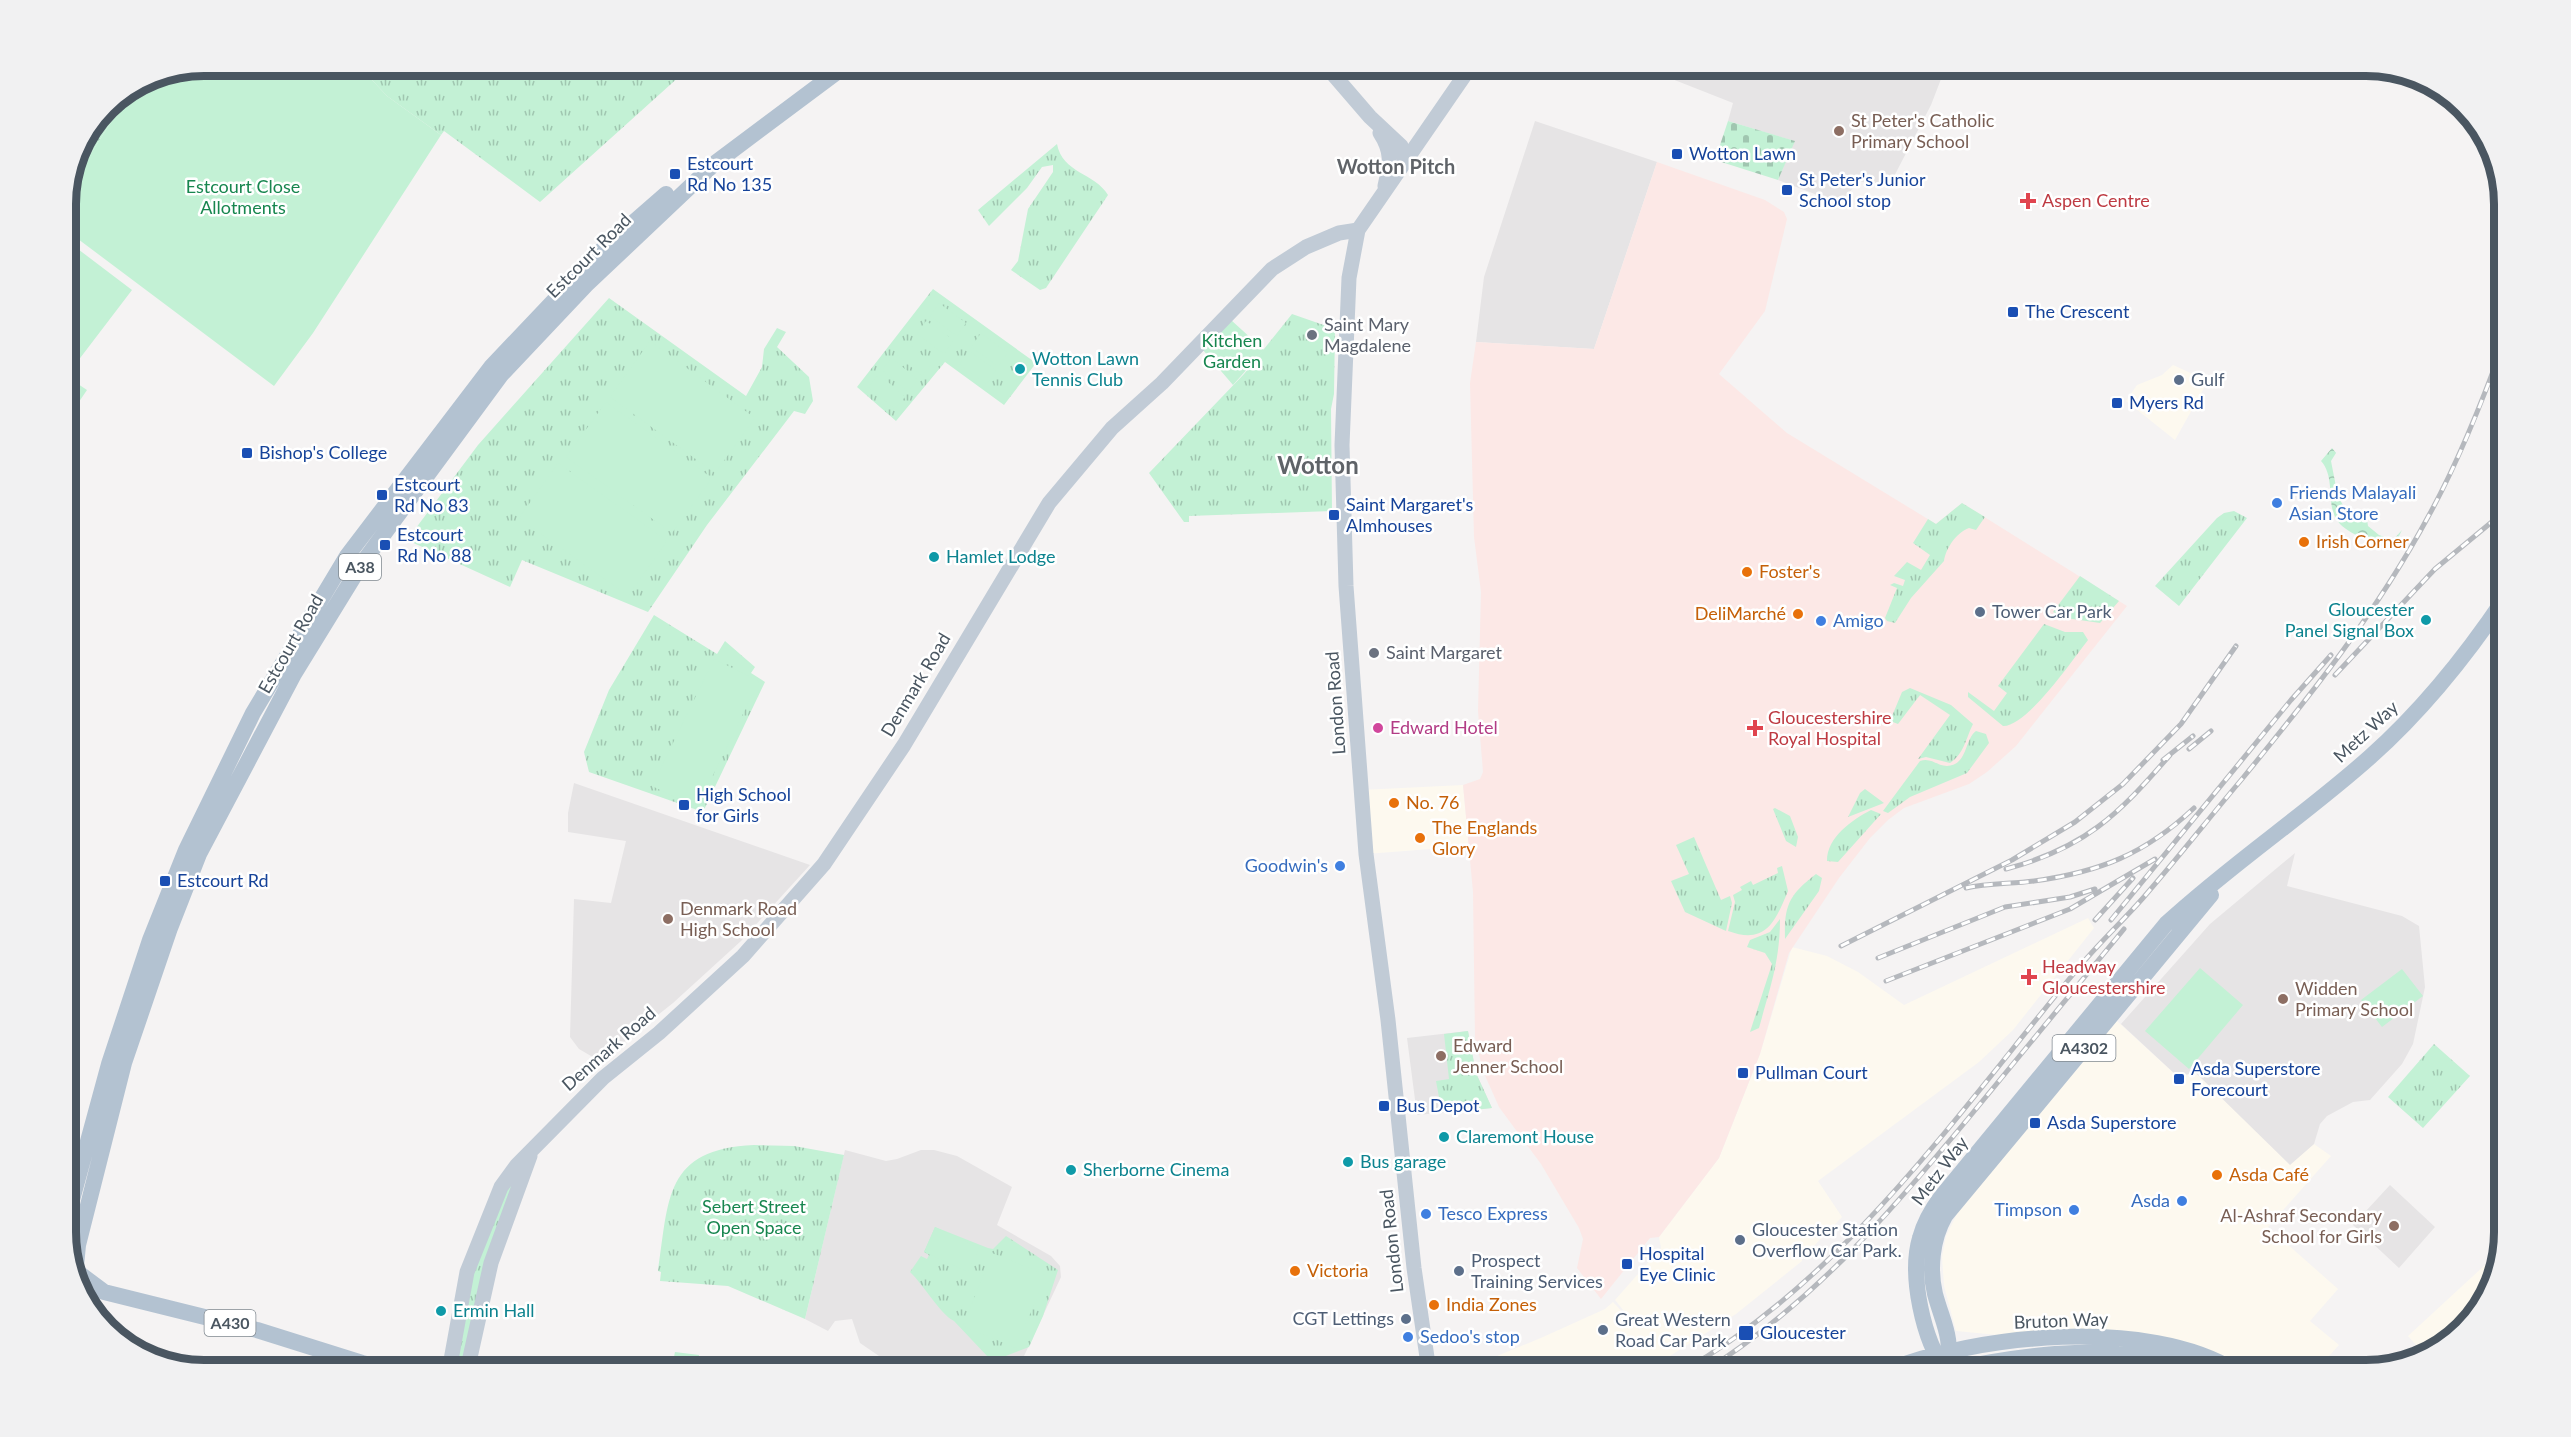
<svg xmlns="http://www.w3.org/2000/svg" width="2571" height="1437" font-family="Lato,sans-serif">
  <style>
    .commercial { fill: #fdf9ef }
    .education { fill: #e6e4e5 }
    .medical { fill: #fce8e6 }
    .grass { fill: url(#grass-tufts) }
    .forest { fill: url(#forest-crowns) }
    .cemetery { fill: url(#cemetery-stones) }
    .garden { fill: #c3f1d5 }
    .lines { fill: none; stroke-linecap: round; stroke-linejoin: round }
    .secondary { stroke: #c1cbd6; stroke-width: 15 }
    .primary { stroke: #b3c2d1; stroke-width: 16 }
    .rail-casing { stroke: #b5b8bd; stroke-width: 5 }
    .rail { stroke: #fff; stroke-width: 3; stroke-dasharray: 9; stroke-linecap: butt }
    .education-dot { fill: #8d6e63; stroke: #fff; stroke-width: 2 }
    .transit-dot { fill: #1a4fb4; stroke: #fff; stroke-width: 2 }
    .health-dot { fill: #e0444e; stroke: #fff; stroke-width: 2 }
    .worship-dot { fill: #6b7280; stroke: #fff; stroke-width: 2 }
    .culture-dot { fill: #0f9aa8; stroke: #fff; stroke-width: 2 }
    .service-dot { fill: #5c6f8a; stroke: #fff; stroke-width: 2 }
    .shop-dot { fill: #3f7fe0; stroke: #fff; stroke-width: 2 }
    .food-dot { fill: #e8710a; stroke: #fff; stroke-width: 2 }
    .hotel-dot { fill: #d1479c; stroke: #fff; stroke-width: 2 }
    .labels { text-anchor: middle; stroke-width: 5; stroke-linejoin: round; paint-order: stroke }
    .shield { fill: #fff; stroke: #808990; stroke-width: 1.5 }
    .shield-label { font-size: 16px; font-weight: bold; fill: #4a5661 }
    .education-label { font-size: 18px; fill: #785e54; stroke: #fff; text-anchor: start }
    .transit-label { font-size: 18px; fill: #164399; stroke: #fff; text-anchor: start }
    .park-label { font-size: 18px; fill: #17864f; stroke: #fff }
    .health-label { font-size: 18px; fill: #be3a42; stroke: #fff; text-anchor: start }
    .street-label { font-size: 18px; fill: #4a5661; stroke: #fff }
    .worship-label { font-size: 18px; fill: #5b616d; stroke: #fff; text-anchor: start }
    .culture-label { font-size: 18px; fill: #0d838f; stroke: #fff; text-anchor: start }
    .service-label { font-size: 18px; fill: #4e5e75; stroke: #fff; text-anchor: start }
    .shop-label { font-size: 18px; fill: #366cbe; stroke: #fff; text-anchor: start }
    .food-label { font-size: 18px; fill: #c56008; stroke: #fff; text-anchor: start }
    .hotel-label { font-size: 18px; fill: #b23c85; stroke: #fff; text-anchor: start }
    .neighbourhood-label { font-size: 20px; font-weight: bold; fill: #5f6368; stroke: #fff }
    .district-label { font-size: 24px; font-weight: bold; fill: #5f6368; stroke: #fff }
    .rim { fill: none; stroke: #4a5661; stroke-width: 8 }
  </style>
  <defs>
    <pattern id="grass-tufts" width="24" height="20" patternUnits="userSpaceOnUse" patternTransform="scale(1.5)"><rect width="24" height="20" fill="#c3f1d5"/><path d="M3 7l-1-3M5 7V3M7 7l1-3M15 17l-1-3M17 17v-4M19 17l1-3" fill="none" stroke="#a0c6b0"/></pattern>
    <pattern id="forest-crowns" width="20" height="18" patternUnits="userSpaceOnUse" patternTransform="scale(1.5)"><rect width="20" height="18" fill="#c3f1d5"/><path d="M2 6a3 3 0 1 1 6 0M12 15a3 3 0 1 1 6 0" fill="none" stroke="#a0c6b0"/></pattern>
    <pattern id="cemetery-stones" width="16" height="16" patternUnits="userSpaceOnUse" patternTransform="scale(1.5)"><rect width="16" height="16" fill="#c3f1d5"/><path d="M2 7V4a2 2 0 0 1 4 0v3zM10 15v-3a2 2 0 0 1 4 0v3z" fill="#a0c6b0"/></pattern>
  </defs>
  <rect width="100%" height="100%" fill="#f5f3f3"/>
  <path class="commercial" d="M2173,365l35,16 -33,59 -49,-39 11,-16 25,-10z
    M1463,785l6,61 -103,8 -5,-64z
    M2088,918l6,10 -81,102 -34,32 -161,119 24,36 -40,41v3l-66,53 -74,47 -21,10h-180l82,-34 62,-28 8,-7 29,31 -27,-33 46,-52 -2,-11 60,-79 41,-104 32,-107 35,9 31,16 46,33z
    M2117,1021l59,54 21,-1 93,90 24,-20 17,12 -63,71 70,62 -28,32 29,24 -10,11 6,6 -9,9h-75l-28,-14 -267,-26 -12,-45 -2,-29 4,-21 11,-22z
    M2486,1264l8,10 -7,27 -51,51 -17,5 4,-4 -15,-17z
    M2116,1357l73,14h-131l7,-10z"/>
  <path class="education" d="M1639,66h307l-15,39 -42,81 -31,-5 -17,23 -63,-24 16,-39 -66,-20 5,-18z
    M1535,121l122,41 -63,187 -118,-7 8,-65z
    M574,783l236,82 -69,76 -68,62 -68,54 -14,-1 -12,-7 -9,-12 4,-138 37,4 15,-62 -58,-9v-19z
    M2295,853l-8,33 115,30 17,10 6,61 -12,57 -11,20 -32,36 -17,2 -26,14 -7,8 -6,20 -24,21 -93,-91 -21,1 -55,-51 89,-100z
    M1468,1031l8,42 16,35 -75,7 -10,-77z
    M845,1150l41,11 11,-2 24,-9h13l23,6 55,31 -15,38 54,31 9,10 1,11 -44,94h-38l-15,-8 -17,-3 -21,11h-25l-41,-28 -8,-24 -17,2 -7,10 -23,-12z
    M2390,1185l45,42 -36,41 -46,-43z"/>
  <path class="medical" d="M1657,162l108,38 19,12 3,7 -22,92 -46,63 68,59 149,91 26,-21 165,103 -111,140 -29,26 -18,12 -65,24 -16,12 -18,18 -31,40 -50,75 -29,101 -41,104 -60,79 -9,1 -49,61 -24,-31 6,-29 -4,-11 -38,-64 -42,-57 -16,-36 -8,-33 -2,-146 -10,-107 17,-6 3,-7 -5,-61 3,-119 -7,-55 -4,-154 6,-41 118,7z"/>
  <path class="grass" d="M359,66h332l-151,136 -96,-71 -3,4 -54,-39z
    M1057,144c5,29 38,29 51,51l-62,93 -6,2 -29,-20 7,-9 10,-52 25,-37v-7l-11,2 -15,21 -38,38 -11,-16z
    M933,289l103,74 -32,42 -59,-43 -49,59 -39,-34z
    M609,298l137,98 16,-29 2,-18 13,-21 9,4 -9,15 32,30 4,24 -8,13 -11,-3 -87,114 -59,87 -126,-52 -12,27 -103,-47 71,-95z
    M1292,314l43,15 -1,65 -3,15 1,102 -143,5v6h-5l-35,-49 95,-99z
    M1962,503l23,14 -9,13 -7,-2c-13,5 -23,20 -25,33l-33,37 -16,25 -8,-2 -2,-3 12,-30 -7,-3 4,-2 9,3 2,-6 -11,-4 13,-14 14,8 9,-15 -17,-12 15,-24 8,5z
    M2234,511l13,7 -68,88 -24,-20 62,-68 7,-5z
    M2080,576l39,25 -19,22 -34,-5 -13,-6z
    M654,615l63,39 8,-13 30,26 -4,6 14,9 -62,130 -114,-40 -5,-20 25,-62z
    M2044,624l21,8h18l5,8c-15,19 -61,87 -85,86l-35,-29v-5l26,19 13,-18 -9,-7z
    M1910,688l41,17 22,19c-7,14 -9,30 -23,39l-24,-6 -8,2 32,-44 -30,-20 -22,29 -8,-3 12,-29z
    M1976,731l10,3 3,9 -22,30 -57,24 -22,16 -5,-2 37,-50c11,-4 17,5 27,5 21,-1 17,-26 29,-35z
    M1865,789l19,14 -36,14 12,-24z
    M1775,808l15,8 8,21 -2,10 -10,-6 -13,-32z
    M1871,810l10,4 -43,48 -11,-1c0,-24 25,-41 44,-51z
    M1694,837l27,63 9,-4 2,7 -6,28 -41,-19 -14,-31 18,-7 -13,-29z
    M1782,866l6,25c-13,31 -22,54 -60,40l7,-29 -2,-7 9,-5 -2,-3 11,-6 2,4 25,-12 -1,-5z
    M1816,874l6,4 -3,13 -34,48c-1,-34 4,-44 31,-65z
    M1780,919c0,42 -10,69 -21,109l-9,4 22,-68 -7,-11 -18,-6 3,-7 20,-8z
    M1468,1031l8,42 16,35 -44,5 -1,-5h-6l-5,-27 13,-2 -5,-45z
    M2434,1044l36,32 -47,52 -35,-31z
    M754,1145l40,1 50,9 -39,164 -77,-33 -68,-5 1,-9 -3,-1c11,-72 6,-122 96,-126z
    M517,1165l-1,29 -49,177h-18l18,-99z
    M935,1227l53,21 5,1 13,-13 52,34 -15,46 -14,31 -31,12 -10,-2 -34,-36c-13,-6 -31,-37 -44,-49l11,-16 6,3 2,-4 -5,-3z"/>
  <path class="forest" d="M128,96l-60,93 9,-38 27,-39z
    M2332,448l4,5 -5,8 7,36 12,19 17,3 1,7 11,9 14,5 9,-10 -10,20c-16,-7 -40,-14 -52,-26 -16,-17 -3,-45 -19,-63z"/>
  <path class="cemetery" d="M1728,121l67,20 -17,39 -63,-20z"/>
  <path class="garden" d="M205,66h154l28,30 54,39 -128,198 -39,53 -208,-156 2,-41 60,-93 45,-24z
    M66,240l66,50 -61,80 -5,-4z
    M939,303l27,20 -9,13 -27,-20z
    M1231,320l33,30 -31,35 -30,-35z
    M926,321l28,19 -10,14 -27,-20z
    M981,333l27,20 -10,13 -27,-19z
    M650,341l105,77 -40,55 -105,-76z
    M906,341l26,23 -10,12 -26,-22z
    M969,351l27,19 -9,14 -28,-20z
    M892,358l26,22 -10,12 -26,-22z
    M879,374l26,23 -10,12 -27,-22z
    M66,376l21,14 -21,31z
    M606,402l106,76 -40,55 -106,-76z
    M558,463l109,78 -39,55 -109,-78z
    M714,659l45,22 -62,127 -45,-22z
    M2200,968l43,37 -54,64 -44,-38z
    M2402,969l21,27 -41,31 -21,-27z
    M935,1227l44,21 -11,24 -44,-20z
    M992,1253l54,22 -30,73 -53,-22z
    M675,1352l24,3 -2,16h-26z"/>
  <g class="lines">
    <path class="secondary" d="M1326,66l44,51 31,29 4,15
      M1380,133c13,20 10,31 5,53
      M449,1371l18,-99 34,-85 16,-22 86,-87 56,-45 84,-77 81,-92 80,-119 145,-242 63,-75 50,-45 110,-114 34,-22 33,-14 19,-3
      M467,1371l24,-108 39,-107
      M1429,1371l-15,-103 -26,-248 -22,-166 -20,-268 -4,-141 7,-167 9,-48 113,-164"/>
    <path class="primary" d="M66,1222l43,-158 41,-124 36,-90 67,-137 94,-157 144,-189 112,-118 63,-55
      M76,1266l2,-21 46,-182 46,-135 29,-74 95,-180 67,-109 140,-190 85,-90 128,-121 131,-98
      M80,1274l24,18 153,38 105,33 36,8
      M1886,1371c91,-37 263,-54 349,0
      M1945,1371c92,-19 169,-29 260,0
      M1946,1371c-23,-31 -37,-96 -26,-133 4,-15 12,-29 21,-41l225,-273c65,-60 139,-109 204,-167 53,-47 96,-101 135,-159
      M1946,1371c8,-33 -3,-47 -11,-77 -6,-25 -3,-55 10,-78l266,-321"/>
    <g class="rail-casing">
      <path id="rail" d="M2335,675l100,-106 70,-58
        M2189,749l22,-18
        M2163,760l30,-24
        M2006,869c79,-21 112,-54 164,-114
        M1966,888c22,-5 45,-4 68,-7 66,-9 111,-27 160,-73
        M2095,920l38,-42
        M2111,920l180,-220 40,-45
        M1841,946l171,-86 63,-38 48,-38 58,-60 55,-78
        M1878,958l127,-51 65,-10 25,-8
        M1886,981l184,-72 85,-50
        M1683,1371c163,-94 274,-257 392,-399 21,-26 46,-49 68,-74 34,-39 66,-80 99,-119 68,-83 135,-167 186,-262 31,-56 55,-117 77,-178
        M1705,1371c109,-69 185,-158 266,-256 51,-62 102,-124 153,-186"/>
    </g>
    <use href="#rail" class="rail"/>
  </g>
  <g class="education-dot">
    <circle cx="1839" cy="131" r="6"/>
    <circle cx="668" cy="919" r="6"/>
    <circle cx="2283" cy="999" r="6"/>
    <circle cx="1441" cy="1056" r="6"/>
    <circle cx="2394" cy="1226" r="6"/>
  </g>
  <g class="transit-dot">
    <rect x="1671" y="148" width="12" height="12" rx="3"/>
    <rect x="669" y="168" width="12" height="12" rx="3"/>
    <rect x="1781" y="184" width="12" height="12" rx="3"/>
    <rect x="2007" y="306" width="12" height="12" rx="3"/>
    <rect x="2111" y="397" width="12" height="12" rx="3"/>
    <rect x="241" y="447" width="12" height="12" rx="3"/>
    <rect x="376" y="489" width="12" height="12" rx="3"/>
    <rect x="1328" y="509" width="12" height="12" rx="3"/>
    <rect x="379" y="539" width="12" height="12" rx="3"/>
    <rect x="678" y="799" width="12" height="12" rx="3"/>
    <rect x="159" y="875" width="12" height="12" rx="3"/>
    <rect x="1737" y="1067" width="12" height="12" rx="3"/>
    <rect x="2173" y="1073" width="12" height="12" rx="3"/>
    <rect x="1378" y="1100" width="12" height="12" rx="3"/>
    <rect x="2029" y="1117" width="12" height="12" rx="3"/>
    <rect x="1621" y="1258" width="12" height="12" rx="3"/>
    <rect x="1738" y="1325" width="16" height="16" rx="3"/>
  </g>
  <g class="health-dot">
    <path d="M2025 192h6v6h6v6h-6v6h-6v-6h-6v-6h6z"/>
    <path d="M1752 719h6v6h6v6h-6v6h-6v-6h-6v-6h6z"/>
    <path d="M2026 968h6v6h6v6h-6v6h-6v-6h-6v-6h6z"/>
  </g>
  <g class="worship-dot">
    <circle cx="1312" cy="335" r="6"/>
    <circle cx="1374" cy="653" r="6"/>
  </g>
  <g class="culture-dot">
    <circle cx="1020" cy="369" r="6"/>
    <circle cx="934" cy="557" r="6"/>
    <circle cx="2426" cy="620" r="6"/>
    <circle cx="1444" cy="1137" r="6"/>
    <circle cx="1348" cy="1162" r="6"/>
    <circle cx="1071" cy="1170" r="6"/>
    <circle cx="441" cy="1311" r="6"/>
  </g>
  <g class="service-dot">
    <circle cx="2179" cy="380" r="6"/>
    <circle cx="1980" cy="612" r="6"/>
    <circle cx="1740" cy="1240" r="6"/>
    <circle cx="1459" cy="1271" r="6"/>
    <circle cx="1406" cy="1319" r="6"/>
    <circle cx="1603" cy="1330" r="6"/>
  </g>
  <g class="shop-dot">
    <circle cx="2277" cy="503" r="6"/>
    <circle cx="1821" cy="621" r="6"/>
    <circle cx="1340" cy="866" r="6"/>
    <circle cx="2182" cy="1201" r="6"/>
    <circle cx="2074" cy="1210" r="6"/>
    <circle cx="1426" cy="1214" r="6"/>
    <circle cx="1408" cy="1337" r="6"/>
  </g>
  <g class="food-dot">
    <circle cx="2304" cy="542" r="6"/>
    <circle cx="1747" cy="572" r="6"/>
    <circle cx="1798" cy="614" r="6"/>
    <circle cx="1394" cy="803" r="6"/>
    <circle cx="1420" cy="838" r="6"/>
    <circle cx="2217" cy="1175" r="6"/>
    <circle cx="1295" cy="1271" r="6"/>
    <circle cx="1434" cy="1305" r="6"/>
  </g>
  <circle class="hotel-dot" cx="1378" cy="728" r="6"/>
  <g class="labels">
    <g class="shield">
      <rect x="339" y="554" width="42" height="26" rx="4.5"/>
      <rect x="2052.5" y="1035" width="63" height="26" rx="4.5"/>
      <rect x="204.5" y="1310" width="51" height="26" rx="4.5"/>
    </g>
    <g class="shield-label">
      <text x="360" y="573">A38</text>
      <text x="2084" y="1054">A4302</text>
      <text x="230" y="1329">A430</text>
    </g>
    <g class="education-label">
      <text x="1851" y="127">St Peter's Catholic<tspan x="1851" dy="21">Primary School</tspan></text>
      <text x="680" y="915">Denmark Road<tspan x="680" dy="21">High School</tspan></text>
      <text x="2295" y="995">Widden<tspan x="2295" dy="21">Primary School</tspan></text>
      <text x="1453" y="1052">Edward<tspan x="1453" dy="21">Jenner School</tspan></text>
      <text x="2382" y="1222" text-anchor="end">Al-Ashraf Secondary<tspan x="2382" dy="21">School for Girls</tspan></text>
    </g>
    <g class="transit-label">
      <text x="1689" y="160">Wotton Lawn</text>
      <text x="687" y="170">Estcourt<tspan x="687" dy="21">Rd No 135</tspan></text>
      <text x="1799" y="186">St Peter's Junior<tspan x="1799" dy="21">School stop</tspan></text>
      <text x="2025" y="318">The Crescent</text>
      <text x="2129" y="409">Myers Rd</text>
      <text x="259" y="459">Bishop's College</text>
      <text x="394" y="491">Estcourt<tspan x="394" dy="21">Rd No 83</tspan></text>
      <text x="1346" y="511">Saint Margaret's<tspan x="1346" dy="21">Almhouses</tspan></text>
      <text x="397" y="541">Estcourt<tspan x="397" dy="21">Rd No 88</tspan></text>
      <text x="696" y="801">High School<tspan x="696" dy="21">for Girls</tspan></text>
      <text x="177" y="887">Estcourt Rd</text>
      <text x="2191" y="1075">Asda Superstore<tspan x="2191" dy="21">Forecourt</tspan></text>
      <text x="1755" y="1079">Pullman Court</text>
      <text x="1396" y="1112">Bus Depot</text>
      <text x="2047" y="1129">Asda Superstore</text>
      <text x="1639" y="1260">Hospital<tspan x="1639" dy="21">Eye Clinic</tspan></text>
      <text x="1760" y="1339">Gloucester</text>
    </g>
    <g class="park-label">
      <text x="243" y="193">Estcourt Close<tspan x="243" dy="21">Allotments</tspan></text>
      <text x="1232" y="347">Kitchen<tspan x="1232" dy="21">Garden</tspan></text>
      <text x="754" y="1213">Sebert Street<tspan x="754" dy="21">Open Space</tspan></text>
    </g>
    <g class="health-label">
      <text x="2042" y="207">Aspen Centre</text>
      <text x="1768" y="724">Gloucestershire<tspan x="1768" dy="21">Royal Hospital</tspan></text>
      <text x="2042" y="973">Headway<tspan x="2042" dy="21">Gloucestershire</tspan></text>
    </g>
    <g class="street-label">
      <text transform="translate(589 256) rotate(-45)" y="6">Estcourt Road</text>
      <text transform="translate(291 644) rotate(-60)" y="6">Estcourt Road</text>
      <text transform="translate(916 685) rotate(-59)" y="6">Denmark Road</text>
      <text transform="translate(1336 703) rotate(-94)" y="6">London Road</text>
      <text transform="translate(2366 732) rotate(-43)" y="6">Metz Way</text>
      <text transform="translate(609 1049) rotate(-41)" y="6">Denmark Road</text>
      <text transform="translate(1940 1171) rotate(-53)" y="6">Metz Way</text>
      <text transform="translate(1392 1241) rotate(-96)" y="6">London Road</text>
      <text transform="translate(2061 1321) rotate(-2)" y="6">Bruton Way</text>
    </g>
    <g class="worship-label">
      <text x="1324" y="331">Saint Mary<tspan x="1324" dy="21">Magdalene</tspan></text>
      <text x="1386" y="659">Saint Margaret</text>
    </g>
    <g class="culture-label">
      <text x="1032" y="365">Wotton Lawn<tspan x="1032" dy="21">Tennis Club</tspan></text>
      <text x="946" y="563">Hamlet Lodge</text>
      <text x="2414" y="616" text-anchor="end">Gloucester<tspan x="2414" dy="21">Panel Signal Box</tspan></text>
      <text x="1456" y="1143">Claremont House</text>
      <text x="1360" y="1168">Bus garage</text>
      <text x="1083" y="1176">Sherborne Cinema</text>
      <text x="453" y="1317">Ermin Hall</text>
    </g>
    <g class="service-label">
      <text x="2191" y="386">Gulf</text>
      <text x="1992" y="618">Tower Car Park</text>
      <text x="1752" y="1236">Gloucester Station<tspan x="1752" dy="21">Overflow Car Park.</tspan></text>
      <text x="1471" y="1267">Prospect<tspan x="1471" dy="21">Training Services</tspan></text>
      <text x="1394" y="1325" text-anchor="end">CGT Lettings</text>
      <text x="1615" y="1326">Great Western<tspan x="1615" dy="21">Road Car Park</tspan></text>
    </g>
    <g class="shop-label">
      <text x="2289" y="499">Friends Malayali<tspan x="2289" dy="21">Asian Store</tspan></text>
      <text x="1833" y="627">Amigo</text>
      <text x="1328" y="872" text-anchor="end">Goodwin's</text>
      <text x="2170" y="1207" text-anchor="end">Asda</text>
      <text x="2062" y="1216" text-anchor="end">Timpson</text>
      <text x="1438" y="1220">Tesco Express</text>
      <text x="1420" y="1343">Sedoo's stop</text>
    </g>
    <g class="food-label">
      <text x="2316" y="548">Irish Corner</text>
      <text x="1759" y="578">Foster's</text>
      <text x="1786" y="620" text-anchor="end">DeliMarché</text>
      <text x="1406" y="809">No. 76</text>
      <text x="1432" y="834">The Englands<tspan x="1432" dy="21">Glory</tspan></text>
      <text x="2229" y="1181">Asda Café</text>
      <text x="1307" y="1277">Victoria</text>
      <text x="1446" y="1311">India Zones</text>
    </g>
    <g class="hotel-label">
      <text x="1390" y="734">Edward Hotel</text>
    </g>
    <g class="neighbourhood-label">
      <text x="1396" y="174">Wotton Pitch</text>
    </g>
    <g class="district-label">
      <text x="1318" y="474">Wotton</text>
    </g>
  </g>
  <path d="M0 0H2571V1437H0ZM204 76H2366A128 128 0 0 1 2494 204V1232A128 128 0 0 1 2366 1360H204A128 128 0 0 1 76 1232V204A128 128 0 0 1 204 76Z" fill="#f1f1f2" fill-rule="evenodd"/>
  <path class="rim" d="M204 76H2366A128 128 0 0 1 2494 204V1232A128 128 0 0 1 2366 1360H204A128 128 0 0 1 76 1232V204A128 128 0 0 1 204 76Z"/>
</svg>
